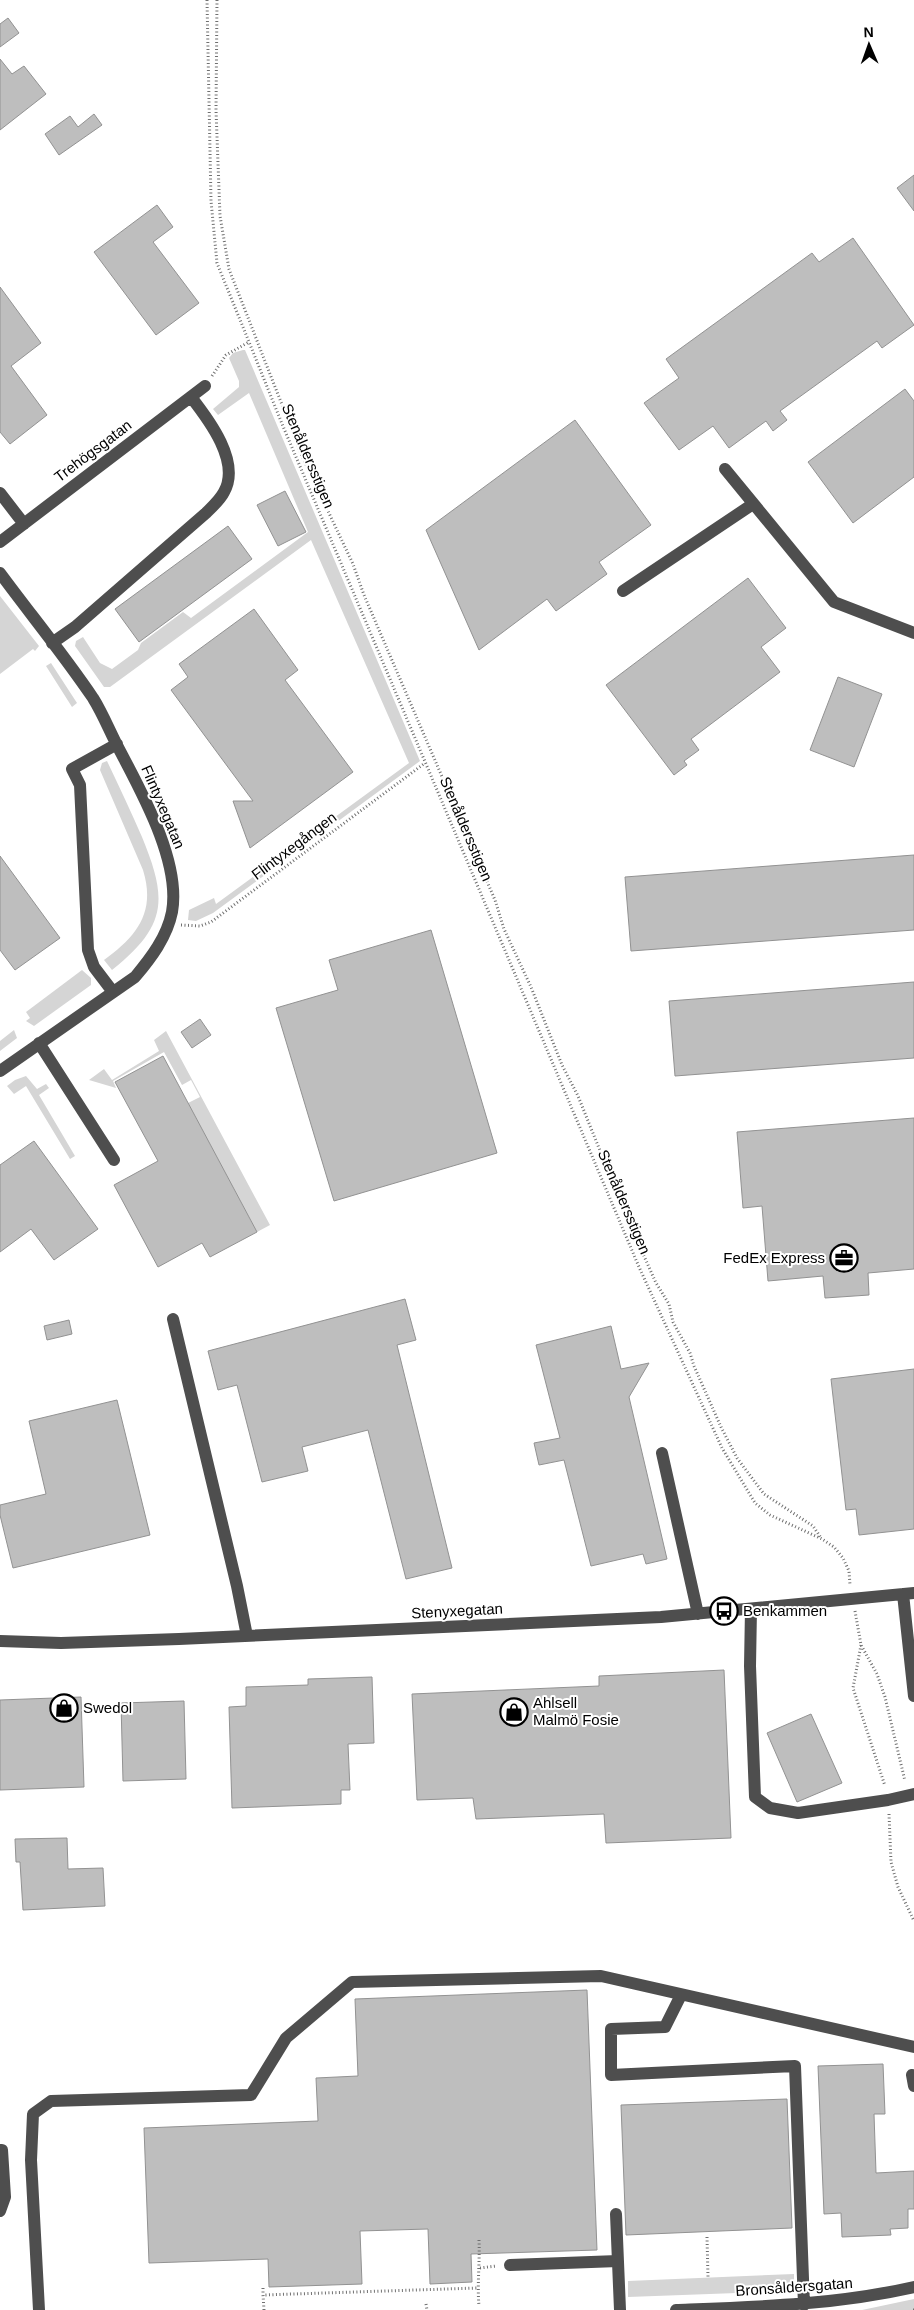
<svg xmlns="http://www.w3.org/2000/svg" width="914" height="2310" font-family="Helvetica,sans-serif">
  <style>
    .green { fill: #d5d5d5 }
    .building { fill: #bebebe; stroke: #929292 }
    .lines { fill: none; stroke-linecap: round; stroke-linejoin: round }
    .path { stroke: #707070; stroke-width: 3; stroke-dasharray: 1 2.5; stroke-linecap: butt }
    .minor { stroke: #4e4e4e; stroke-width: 12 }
    .labels { text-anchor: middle; stroke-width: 4; stroke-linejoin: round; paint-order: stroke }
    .street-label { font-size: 15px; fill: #000; stroke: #fff }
    .poi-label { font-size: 15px; fill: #000; stroke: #fff; text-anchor: start }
  </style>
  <rect width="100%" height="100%" fill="#fff"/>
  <path class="green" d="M243,350h2l175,411 -207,152 -17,8 -8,-1 1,-10 25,-12 2,6 193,-141 -98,-223 -201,147h-6l-29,-41 1,-5 7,-4 17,26 12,6 26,-19 3,-7 42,-31 8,6 117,-86 -59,-139 -31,22 -5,-6 26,-22v-6l-10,-23 4,-5z
    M0,596l39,50 -4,5 -2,-2 -33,25z
    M51,663l26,40 -5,4 -26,-41z
    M107,761c12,25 24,51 35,76 26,63 25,89 -30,133l-8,-10c33,-24 52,-48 39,-90l-43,-100 2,-7z
    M82,970l9,8v7l-57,41 -8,-5 4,-3 -4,-6z
    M14,1030l3,8 -17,13v-10z
    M166,1031l104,194 -13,7 -69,-129 12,-6 -9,-17 -9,5 -18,-33 -51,29 3,7 -27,-8 15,-11 8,11 47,-29 -5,-11z
    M26,1076l11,13 9,-5 3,4 -10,7 36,61 -5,3 -44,-73 -12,8 -7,-8 8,-6z
    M794,2274v17l-166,6v-16z
    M914,2299v11h-52z"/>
  <path class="building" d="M8,18l11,15 -19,14v-23z
    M0,59l12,15 12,-8 22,28 -46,36z
    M94,114l8,11 -43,30 -14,-21 25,-18 8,11z
    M914,175v36l-17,-23z
    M157,205l16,22 -20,15 46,61 -43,32 -62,-83z
    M853,238l61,87 -32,23 -5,-7 -97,70 7,9 -14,11 -7,-10 -37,27 -16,-22 -34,24 -35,-47 35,-25 -13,-19 146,-106 7,9z
    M0,287l41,56 -30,23 36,49 -37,29 -10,-12z
    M905,389l9,12v76l-61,46 -45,-61z
    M575,420l76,105 -52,37 8,12 -51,37 -9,-12 -68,51 -53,-120z
    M285,491l21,41 -28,14 -21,-41z
    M228,526l24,33 -113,83 -24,-33z
    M748,578l38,50 -25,19 19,25 -89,67 8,11 -15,11 3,4 -13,10 -68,-90z
    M254,609l44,61 -13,10 68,92 -103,76 -17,-47h20l-82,-111 17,-13 -9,-13z
    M838,677l44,17 -28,73 -44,-17z
    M914,855v75l-283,21 -6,-74z
    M0,856l60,82 -45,32 -15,-20z
    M431,930l66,223 -163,48 -58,-193 62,-18 -9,-30z
    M914,982v76l-239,18 -6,-75z
    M200,1019l11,16 -19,13 -11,-16z
    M163,1056l94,176 -47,25 -8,-14 -44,24 -44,-82 44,-24 -43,-79z
    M914,1118v151l-46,4 1,22 -44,3 -2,-22 -55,5 -6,-75 -19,2 -6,-76z
    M34,1141l64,88 -44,31 -23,-31 -31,23v-87z
    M405,1299l11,41 -19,5 55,223 -46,11 -38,-149 -66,17 6,24 -46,11 -25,-97 -19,5 -10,-39z
    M69,1320l3,14 -25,6 -3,-14z
    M611,1326l10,43 28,-6 -20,34 38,162 -21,5 -3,-10 -52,12 -27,-106 -25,5 -5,-22 26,-5 -24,-93z
    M914,1369v160l-55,6 -3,-26 -10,1 -15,-131z
    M117,1400l33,135 -137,33 -13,-53v-10l46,-11 -17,-73z
    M724,1670l7,168 -125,5 -2,-29 -128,5 -3,-21 -56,2 -5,-106 187,-8v-10z
    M372,1677l2,66 -26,1 2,46h-9v14l-109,4 -3,-101 17,-1v-19l62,-2v-6z
    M81,1697l3,90 -84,3v-90z
    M184,1701l2,78 -63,2 -2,-78z
    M811,1714l31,69 -45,19 -30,-69z
    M67,1838l1,31 35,-1 2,38 -82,4 -3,-48h-4l-1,-23z
    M587,1990l10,260 -126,4 1,28 -42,2 -2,-55 -68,2 2,53 -93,3 -1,-28 -119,4 -5,-135 174,-7 -2,-43 42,-2 -3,-77z
    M883,2064l2,50h-11l2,59 38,-2v38h-6v19l-18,1 1,6 -49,2 -1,-24 -17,1 -6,-148z
    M787,2099l5,129 -166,7 -5,-130z"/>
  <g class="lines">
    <path class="path" d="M207,0l4,201 6,62 68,168 354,836 83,181 33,55 15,12 52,24 12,8 9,11 6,13 1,14
      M217,0l-1,110 4,106 9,53 73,187 51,108 11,31 131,305 9,29 27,58 31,78 16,31 41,102 17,33 4,16 16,36 13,21 4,18 17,31 4,13 27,61 16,31 27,36 49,32 8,12
      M212,376l14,-21 23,-13
      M181,925l19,1 11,-4 214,-159
      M855,1611l6,34 16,29 8,23 20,84
      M861,1645l-8,43 32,98
      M889,1814l2,48 7,25 16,34
      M707,2237l1,40
      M479,2240c1,22 -2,44 0,66
      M480,2268l16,-2
      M263,2288v7
      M426,2304l1,6
      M264,2310l-1,-15 214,-7
      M913,2310h1"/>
    <path class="minor" d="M725,469l109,133 80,31
      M0,493l24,31
      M0,542l205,-156
      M0,573c31,42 64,82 93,125 10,16 17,34 26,51 23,44 62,113 53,163 -5,25 -21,46 -37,65l-135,94
      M623,591l130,-87
      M52,643l23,-16 131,-114c6,-6 14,-13 18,-21 17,-30 -15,-72 -33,-95
      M113,992l-19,-25 -6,-17 -8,-165 -8,-16 45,-25
      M39,1043l75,117
      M173,1319l64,267 10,50
      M662,1453l36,161
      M903,1594l11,102
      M751,1609l-1,57 5,131 15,11 28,5 90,-13 26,-6
      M0,1641l61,2 118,-4 482,-22 253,-24
      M681,1995l-16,32 -54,2v46l184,-9 9,239
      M912,2075l2,11
      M0,2150h2l3,47 -5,14
      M616,2214l4,96
      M510,2265l108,-4
      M39,2310l-8,-150 2,-46 18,-13 200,-6 35,-57 66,-56 249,-6 313,71
      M676,2310c80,-3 159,-5 238,-23"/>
  </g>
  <defs>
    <g id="office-ring" transform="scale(1.4375)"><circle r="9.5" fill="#fff" stroke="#000" stroke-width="1.5"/><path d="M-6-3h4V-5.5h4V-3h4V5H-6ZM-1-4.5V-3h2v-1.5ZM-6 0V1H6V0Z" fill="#000"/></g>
    <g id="bus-ring" transform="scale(1.4375)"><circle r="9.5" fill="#fff" stroke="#000" stroke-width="1.5"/><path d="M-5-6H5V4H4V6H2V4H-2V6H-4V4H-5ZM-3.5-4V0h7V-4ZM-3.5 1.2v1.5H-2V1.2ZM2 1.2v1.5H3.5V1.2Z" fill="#000"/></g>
    <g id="shop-ring" transform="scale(1.4375)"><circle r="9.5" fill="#fff" stroke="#000" stroke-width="1.5"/><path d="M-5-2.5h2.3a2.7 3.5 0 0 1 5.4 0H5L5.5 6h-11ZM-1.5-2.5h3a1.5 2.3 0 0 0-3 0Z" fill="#000"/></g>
  </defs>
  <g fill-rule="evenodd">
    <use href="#office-ring" x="844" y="1258"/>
    <use href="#bus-ring" x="724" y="1611"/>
    <use href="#shop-ring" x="64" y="1708"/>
    <use href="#shop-ring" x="514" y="1712"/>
  </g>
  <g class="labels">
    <g class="street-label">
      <text transform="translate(93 451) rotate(-37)" y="5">Trehögsgatan</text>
      <text transform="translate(308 456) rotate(67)" y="5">Stenåldersstigen</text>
      <text transform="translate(163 807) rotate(67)" y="5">Flintyxegatan</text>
      <text transform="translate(466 829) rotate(67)" y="5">Stenåldersstigen</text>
      <text transform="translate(294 846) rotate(-37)" y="5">Flintyxegången</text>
      <text transform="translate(624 1202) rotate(67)" y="5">Stenåldersstigen</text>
      <text transform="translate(457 1611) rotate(-3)" y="5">Stenyxegatan</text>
      <text transform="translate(794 2287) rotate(-4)" y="5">Bronsåldersgatan</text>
    </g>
    <g class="poi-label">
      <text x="825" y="1263" text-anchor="end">FedEx Express</text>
      <text x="743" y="1616">Benkammen</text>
      <text x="533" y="1708">Ahlsell<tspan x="533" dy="17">Malmö Fosie</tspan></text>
      <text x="83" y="1713">Swedol</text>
    </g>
  </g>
  <g transform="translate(869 45) rotate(358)" stroke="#ffffff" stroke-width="4" paint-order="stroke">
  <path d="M0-4L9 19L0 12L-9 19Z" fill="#000000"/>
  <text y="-8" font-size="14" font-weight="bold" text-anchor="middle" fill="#000000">N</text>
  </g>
</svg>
